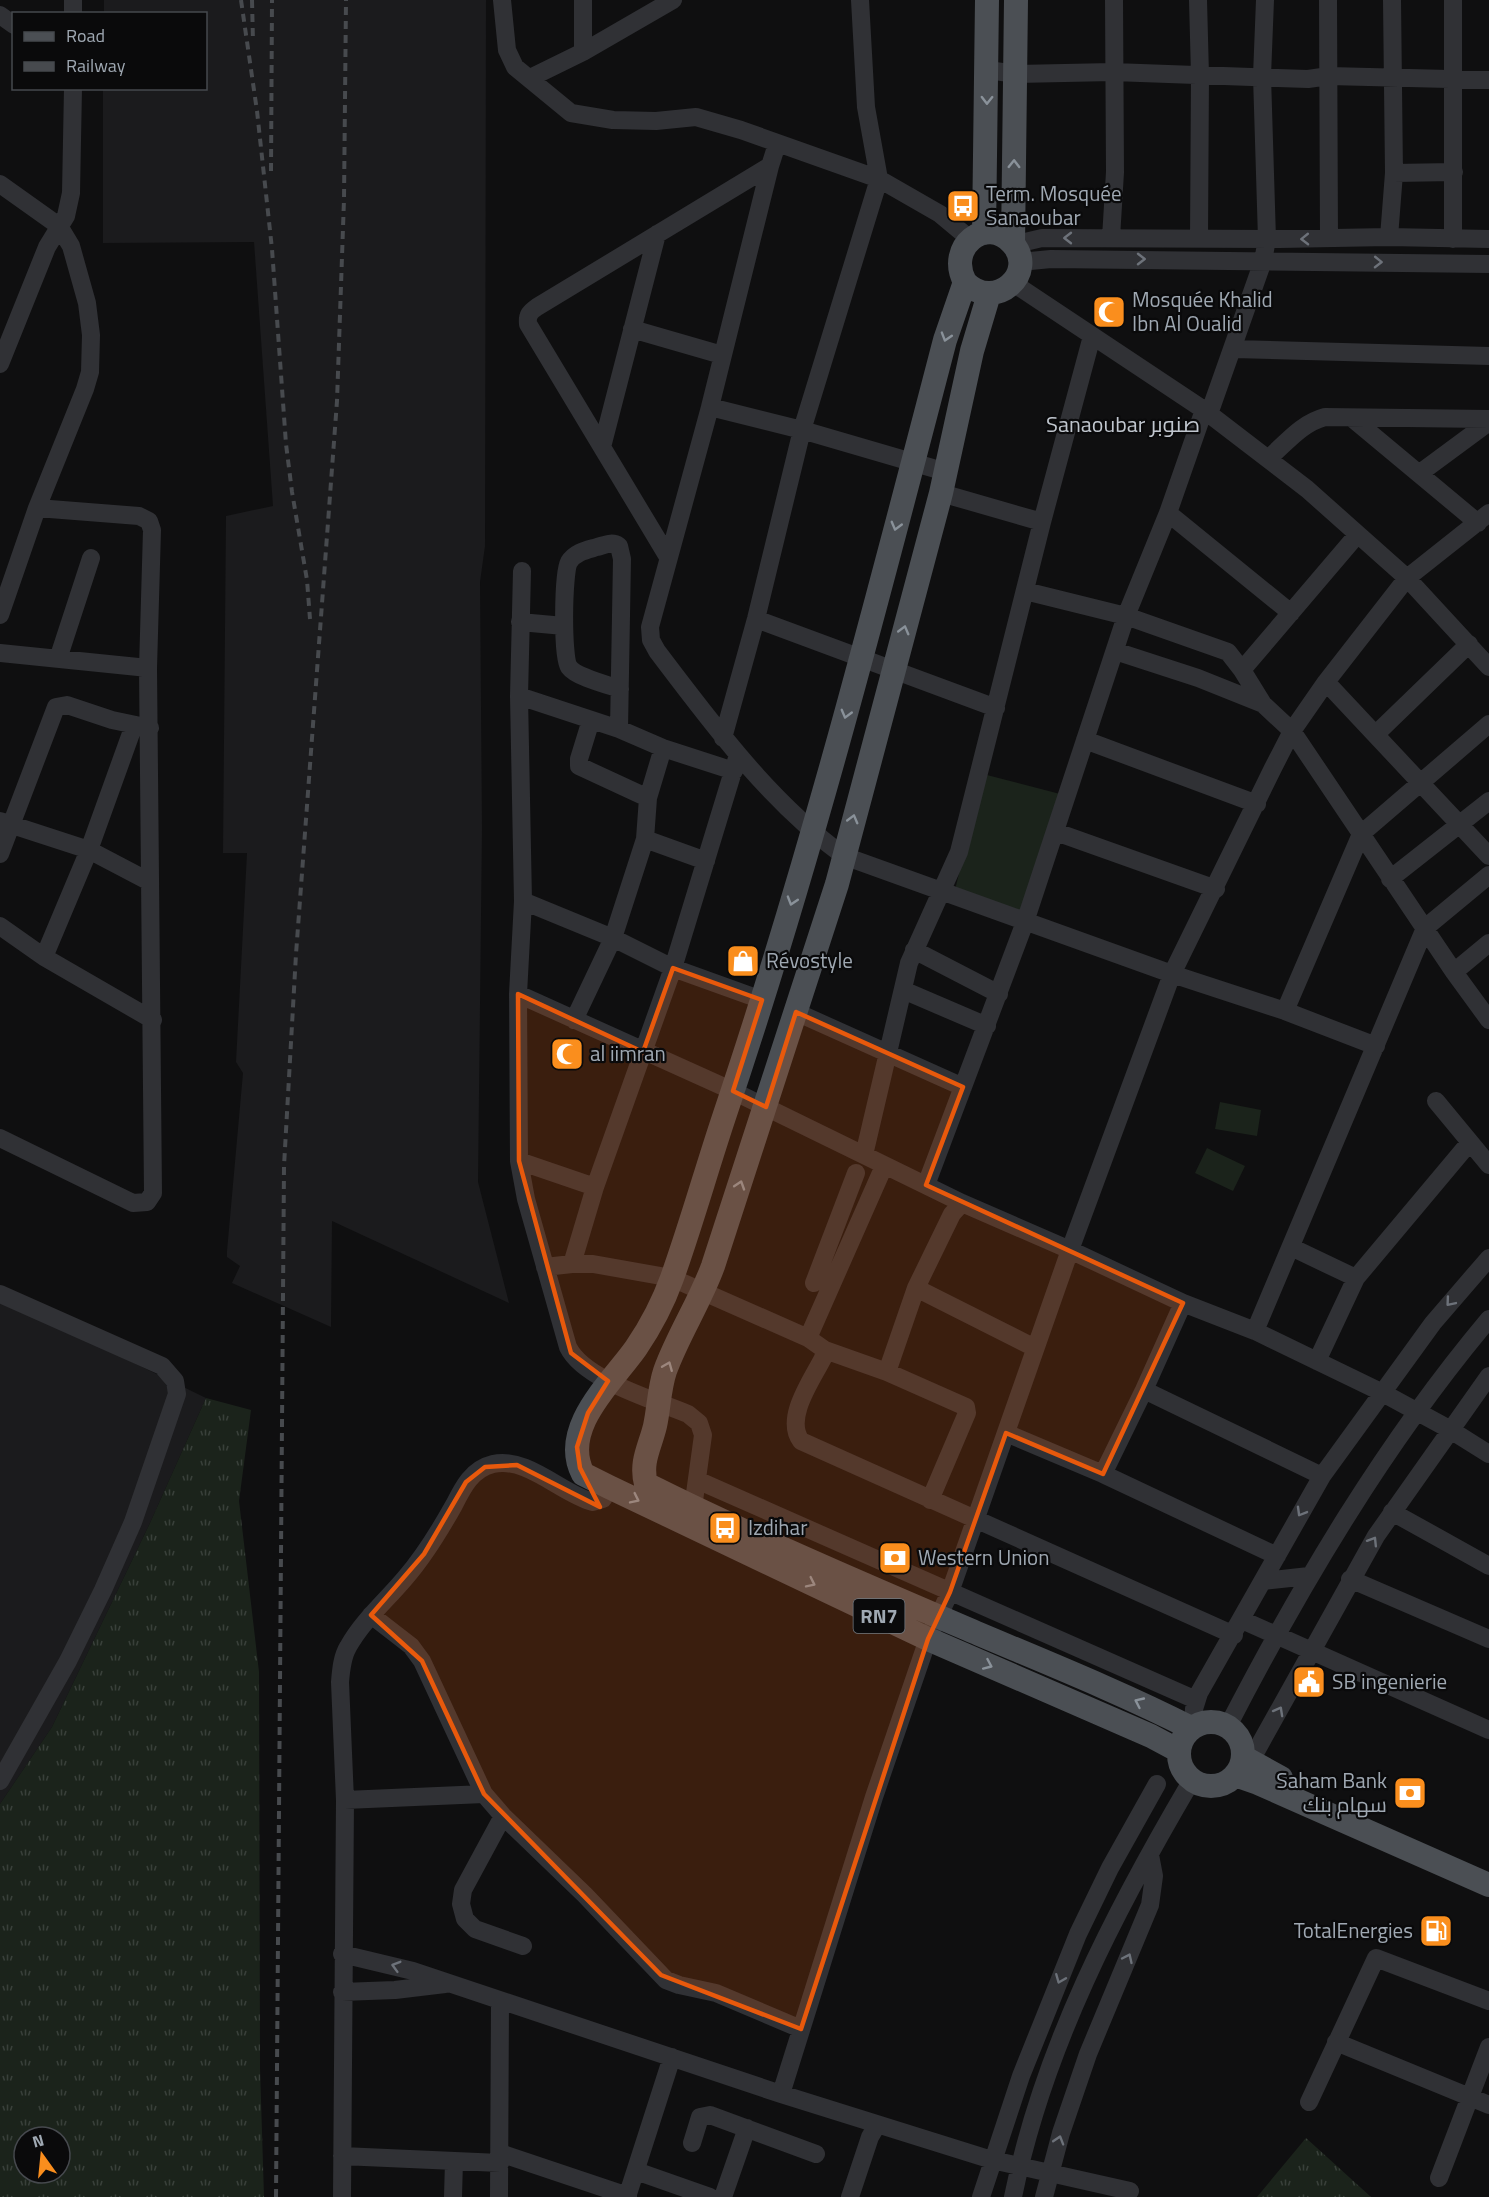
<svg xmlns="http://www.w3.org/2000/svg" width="1489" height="2197" font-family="'Titillium Web',Cairo,sans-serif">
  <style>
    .built { fill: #1b1b1d }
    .grass { fill: url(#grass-tufts); fill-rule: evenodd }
    .pitch { fill: #1b231b }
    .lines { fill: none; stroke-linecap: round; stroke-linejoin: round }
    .minor { stroke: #303135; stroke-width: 18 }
    .major { stroke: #4b4f54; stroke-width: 24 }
    .rail { stroke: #474a4e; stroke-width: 4; stroke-dasharray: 8 6; stroke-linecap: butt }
    .oneway { stroke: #8a929a }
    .oneway2 { stroke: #6d727a }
    .marked { fill: #e8590c; fill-opacity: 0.2; stroke: #e8590c; stroke-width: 4.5; stroke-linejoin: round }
    .labels { text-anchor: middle; stroke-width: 4.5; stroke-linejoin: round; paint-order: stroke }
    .shield { fill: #0a0a0b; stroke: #727980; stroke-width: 1.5 }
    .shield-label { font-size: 20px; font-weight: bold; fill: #9fa8b2 }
    .poi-label { font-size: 21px; fill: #9fa8b2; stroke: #0a0a0b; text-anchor: start }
    .neighbourhood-label { font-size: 22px; fill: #c0c6ce; stroke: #0a0a0b }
  </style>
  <defs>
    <pattern id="grass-tufts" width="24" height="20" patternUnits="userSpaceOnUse" patternTransform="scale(1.5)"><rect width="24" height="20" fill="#1b231b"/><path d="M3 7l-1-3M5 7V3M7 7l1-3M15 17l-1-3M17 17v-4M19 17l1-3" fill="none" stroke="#39403a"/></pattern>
  </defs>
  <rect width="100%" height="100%" fill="#0f0f10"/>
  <path class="built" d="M104,0h382l-1,546 -5,36 2,246 -4,354 31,121 -177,-82 -1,106 -99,-44 8,-17 -13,-9v-6l16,-178 -7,-11 11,-209h-24l3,-337 47,-10 -19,-264 -151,1v-154l103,-1v-74l-102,-1z
    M0,1298l206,100 -56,125 -98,204 -52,77z"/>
  <path class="grass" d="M206,1398l45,12 -12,91 20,171 1,396 4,129h-264v-393l52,-77 98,-204zM24,2137h36v36h-36z
    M1306,2138l65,59h-114z"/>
  <path class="pitch" d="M983,774l81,21 -42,125 -67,-30z
    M1220,1102l41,8 -4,26 -42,-7z
    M1207,1148l38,18 -12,25 -38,-18z"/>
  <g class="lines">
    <path class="minor" d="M502,0l5,50 8,17 56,46 42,7 43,1 40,-4 45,13 138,49 61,35 30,25
      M1198,0l2,75 -1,162
      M1328,0l1,238
      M1453,0v239
      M73,14v-14
      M0,15l14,10
      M583,52v-52
      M988,70l28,4 97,-2 195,7 21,-3 160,4
      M530,78l53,-26 90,-52
      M777,144l-7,22 -60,241 -60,220 1,13 6,11c56,74 112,150 187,205l328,118 113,37 91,35
      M1394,173l60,-1
      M0,184l59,42 12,20 16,57 4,32 -1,37 -5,17 -48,119 -37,107
      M1389,237l5,-64 -2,-173
      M1111,238l4,-66 -1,-172
      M1016,248l9,-6 17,-4 237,1 110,-2 100,2
      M1020,262l31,-3 438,5
      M1013,283l191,127 103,79 100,89 82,89
      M632,329l90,26
      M1234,349l255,7
      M0,364l47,-117 19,-31 5,-23 2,-105
      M710,407l92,23 144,42
      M1209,414l54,-153 4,-22 -5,-163 3,-76
      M1352,418l126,105
      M602,447l55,-213
      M1269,458c18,-16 33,-35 56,-41l164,2
      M1420,473l69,-51
      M941,493l101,29
      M1168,513l123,100
      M668,557l-140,-233c-1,-9 2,-12 9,-17l233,-141
      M522,571l-3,125 4,205 -5,93 1,167 7,38 42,148c16,33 87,53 120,67l11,9 4,12 -10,73
      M1025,591l101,25 102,36 14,18 21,34 29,27 162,241 35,48
      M756,619l240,89
      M520,622l44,4
      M1115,651l83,27 65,26
      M0,653l148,15
      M58,659l33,-101
      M1242,670l115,-135
      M1326,682l163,174
      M519,696l100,33 44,19 71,23
      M591,720l-12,39v7l69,32
      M619,729l3,-170 -3,-13c-7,-5 -14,-1 -22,1 -10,3 -22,5 -28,15 -6,11 -7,95 0,105 7,10 39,18 51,22
      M1376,734l93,-90
      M723,738l33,-119 46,-189 77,-251 -13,-72 -6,-107
      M1085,740l172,64
      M0,821l89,29 61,32
      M1056,832l160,57
      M645,839l61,22
      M0,854l56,-147 11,-2 45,15 38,8
      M1390,879l99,-78
      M523,901l90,37 60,30 89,32
      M0,926l44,31 109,63
      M914,950l85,44
      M44,957l45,-107 45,-125
      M1454,972l35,-29
      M903,990l84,36
      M518,994l215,97 229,112 108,47 113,53 72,28 126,61 68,37 40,25
      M1285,1011l76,-177 128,-110
      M796,1012l167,75
      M574,1020l39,-82 32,-99 3,-41 15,-50
      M1436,1101l53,64
      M0,1138l133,65 14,-1 6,-9 -5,-525 4,-138 -3,-9 -10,-5 -102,-8
      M864,1155l45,-192 50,-111 83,-330 50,-186
      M519,1161l76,26
      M926,1185l99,-263 101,-306 42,-103 36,-103
      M1291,1247l65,31
      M572,1264l23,-77 78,-219 65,-213
      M545,1267l27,-3h21l79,14 136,60 17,12 62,22 79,35 1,6 -37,87
      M814,1283l42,-110
      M916,1288l119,60
      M0,1294l162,72 13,15 2,13 -44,128 -30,68 -35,71 -68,120
      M1255,1331l170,-403 64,-53
      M808,1338l76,-172
      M825,1350l-2,8c-11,22 -39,60 -22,83l433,194
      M1317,1361l39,-83 114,-136
      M887,1372l29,-84 36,-74 10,-11
      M1144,1390l178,86
      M1006,1433l97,41 174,82
      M1103,1474l41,-84 39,-87
      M697,1480l499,220
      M1392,1512l97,54
      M1350,1579l139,60
      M1263,1581l46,-5
      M371,1615l40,31 11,15 62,133
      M1242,1620l247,110
      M1228,1726c74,-143 157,-283 261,-407
      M1193,1727l1,-18 5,-16 123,-217 111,-153 56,-65
      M1250,1762l126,-226 113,-160
      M345,1800l139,-6 19,22 82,79 81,85 13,5 37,8 85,36
      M503,1816l-40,74 -2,14 4,15 10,10 48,17
      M342,1954l71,17 368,123 211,66 138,31
      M342,1992l53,-2 50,-6
      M1336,2042l153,63
      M781,2094l93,-297 54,-158 22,-47 120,-342 102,-276 101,-206 19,-37 34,-49 81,-104 82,-65
      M1309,2102l67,-144 113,43
      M692,2143l8,-26 10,-2 106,39
      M500,2153l128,43
      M342,2156l158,7
      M636,2171l74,26
      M1439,2178l50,-131
      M342,2197l3,-397 -5,-118c1,-12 2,-25 8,-35 15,-27 39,-47 58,-70 19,-22 34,-47 48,-72 9,-18 18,-36 39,-41 34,-8 69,30 100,38l10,-3 6,-12
      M453,2197l1,-36
      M499,2197l1,-196
      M627,2197l45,-140
      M723,2197l24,-69
      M850,2197l20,-60 7,-12
      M981,2197l40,-121 57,-142 32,-66 47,-84
      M1013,2197c30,-149 103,-288 179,-417
      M1044,2197l17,-64 27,-79 62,-149 4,-29 -4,-21"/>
    <path class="major" d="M984,233l3,-233
      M1013,244l3,-244
      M965,282c30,31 74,-10 47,-39 -26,-28 -66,4 -47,39l-20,58c-68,261 -135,522 -221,777 -18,54 -33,108 -52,161 -9,25 -21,48 -36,70 -23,33 -77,80 -53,126l26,13 319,152 223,97 28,15
      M989,294l-17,57 -31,142 -104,391 -124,382c-13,36 -35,69 -48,105 -6,18 -6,37 -10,55 -5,21 -15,36 -9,58 108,54 221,102 333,150 71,30 143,59 212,94
      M1179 1754a32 32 0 1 1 64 0a32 32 0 1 1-64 0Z
      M1243,1757l38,21
      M1235,1775l23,8 231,102"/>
    <path class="rail" d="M241,0l16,111 15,138 14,195 6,48 15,88 3,39
      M252,0l1,42
      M271,171l1,-171
      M276,2197l8,-1031 12,-212 41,-553 7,-202 2,-199"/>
  </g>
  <defs><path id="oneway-chevron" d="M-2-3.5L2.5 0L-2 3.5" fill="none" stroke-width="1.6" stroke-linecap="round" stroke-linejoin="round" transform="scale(1.5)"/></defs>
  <g class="oneway">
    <use href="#oneway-chevron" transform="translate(987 100) rotate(91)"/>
    <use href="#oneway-chevron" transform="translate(1014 164) rotate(-89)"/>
    <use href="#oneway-chevron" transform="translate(946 337) rotate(107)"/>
    <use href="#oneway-chevron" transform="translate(896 526) rotate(105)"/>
    <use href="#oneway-chevron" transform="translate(904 630) rotate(-75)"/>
    <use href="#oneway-chevron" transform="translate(846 714) rotate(105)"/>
    <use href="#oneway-chevron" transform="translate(853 819) rotate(-75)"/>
    <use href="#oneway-chevron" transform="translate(792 901) rotate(107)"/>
    <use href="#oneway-chevron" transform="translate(740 1185) rotate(-72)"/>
    <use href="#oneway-chevron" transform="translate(668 1366) rotate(-68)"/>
    <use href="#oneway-chevron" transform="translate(635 1499) rotate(26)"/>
    <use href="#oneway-chevron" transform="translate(811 1583) rotate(26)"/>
    <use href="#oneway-chevron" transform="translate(988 1665) rotate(24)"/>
    <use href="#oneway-chevron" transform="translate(1139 1702) rotate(-155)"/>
  </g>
  <g class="oneway2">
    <use href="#oneway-chevron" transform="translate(1068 238) rotate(-180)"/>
    <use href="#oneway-chevron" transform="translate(1305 239) rotate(179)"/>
    <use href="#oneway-chevron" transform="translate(1141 259)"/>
    <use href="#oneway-chevron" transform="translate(1378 262) rotate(1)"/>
    <use href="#oneway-chevron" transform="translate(1450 1302) rotate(130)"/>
    <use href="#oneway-chevron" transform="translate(1301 1512) rotate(120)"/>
    <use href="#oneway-chevron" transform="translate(1373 1541) rotate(-58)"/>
    <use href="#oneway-chevron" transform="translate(1279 1711) rotate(-61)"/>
    <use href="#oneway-chevron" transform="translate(1128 1958) rotate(-65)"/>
    <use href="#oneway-chevron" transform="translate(396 1966) rotate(-164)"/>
    <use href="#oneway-chevron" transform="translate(1060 1979) rotate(112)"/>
    <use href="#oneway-chevron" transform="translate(1059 2140) rotate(-73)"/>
  </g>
  <path class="marked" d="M673,968l89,32 -29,91 33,16 30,-95 167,75 -37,98 257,118 -80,171 -97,-41 -56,159 -22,47 -127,390 -140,-54 -177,-181 -62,-133 -51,-46 53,-61 42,-72 19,-15 32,-2 83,42 -20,-39 -3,-21 11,-34 20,-32 -37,-28 -52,-192 -1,-167 125,58z"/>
  <defs>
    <g id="bus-square" transform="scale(1.725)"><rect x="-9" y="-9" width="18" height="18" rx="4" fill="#fa8e1d" stroke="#0a0a0b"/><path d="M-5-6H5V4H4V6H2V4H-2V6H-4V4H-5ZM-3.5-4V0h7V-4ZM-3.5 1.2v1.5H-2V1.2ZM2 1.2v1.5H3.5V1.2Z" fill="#fff"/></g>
    <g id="mosque-square" transform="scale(1.725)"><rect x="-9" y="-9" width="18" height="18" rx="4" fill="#fa8e1d" stroke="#0a0a0b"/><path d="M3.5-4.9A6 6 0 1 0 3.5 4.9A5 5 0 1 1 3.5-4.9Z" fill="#fff"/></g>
    <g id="shop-square" transform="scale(1.725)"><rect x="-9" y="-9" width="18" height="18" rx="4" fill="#fa8e1d" stroke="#0a0a0b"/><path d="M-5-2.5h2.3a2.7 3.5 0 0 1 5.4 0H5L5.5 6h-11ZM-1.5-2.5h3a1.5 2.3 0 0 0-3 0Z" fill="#fff"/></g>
    <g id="bank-square" transform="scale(1.725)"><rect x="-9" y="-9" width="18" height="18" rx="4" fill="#fa8e1d" stroke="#0a0a0b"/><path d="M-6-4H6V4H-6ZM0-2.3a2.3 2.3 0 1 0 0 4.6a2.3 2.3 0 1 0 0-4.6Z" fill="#fff"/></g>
    <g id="civic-square" transform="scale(1.725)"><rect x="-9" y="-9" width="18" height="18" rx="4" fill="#fa8e1d" stroke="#0a0a0b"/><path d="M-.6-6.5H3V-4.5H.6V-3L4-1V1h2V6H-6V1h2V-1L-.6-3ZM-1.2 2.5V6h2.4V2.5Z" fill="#fff"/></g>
    <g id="fuel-square" transform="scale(1.725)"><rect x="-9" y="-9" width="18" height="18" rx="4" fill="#fa8e1d" stroke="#0a0a0b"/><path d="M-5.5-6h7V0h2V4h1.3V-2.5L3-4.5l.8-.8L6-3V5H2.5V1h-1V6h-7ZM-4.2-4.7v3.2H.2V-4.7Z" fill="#fff"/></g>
  </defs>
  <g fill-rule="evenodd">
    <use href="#bus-square" x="963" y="206"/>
    <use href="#mosque-square" x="1109" y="312"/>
    <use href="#shop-square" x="743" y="961"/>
    <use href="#mosque-square" x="567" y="1054"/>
    <use href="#bus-square" x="725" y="1528"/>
    <use href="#bank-square" x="895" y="1558"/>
    <use href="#civic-square" x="1309" y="1682"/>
    <use href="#bank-square" x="1410" y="1793"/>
    <use href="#fuel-square" x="1436" y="1931"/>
  </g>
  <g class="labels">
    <rect class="shield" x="853.5" y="1599" width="51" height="34" rx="4.5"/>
    <g class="shield-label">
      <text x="879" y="1623">RN7</text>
    </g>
    <g class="poi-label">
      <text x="986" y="201">Term. Mosquée<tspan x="986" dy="24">Sanaoubar</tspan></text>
      <text x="1132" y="307">Mosquée Khalid<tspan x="1132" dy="24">Ibn Al Oualid</tspan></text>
      <text x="766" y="968">Révostyle</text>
      <text x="590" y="1061">al iimran</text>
      <text x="748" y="1535">Izdihar</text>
      <text x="918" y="1565">Western Union</text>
      <text x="1332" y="1689">SB ingenierie</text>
      <text x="1387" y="1788" text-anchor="end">Saham Bank<tspan x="1387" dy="24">سهام بنك</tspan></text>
      <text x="1413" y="1938" text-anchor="end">TotalEnergies</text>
    </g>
    <g class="neighbourhood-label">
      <text x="1123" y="432">Sanaoubar صنوبر</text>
    </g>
  </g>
  <rect x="12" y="12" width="195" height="78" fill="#0a0a0b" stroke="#46494e" stroke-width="1.5"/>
  <rect x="24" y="32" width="30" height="9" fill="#4b4f54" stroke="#46494e" stroke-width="1.5"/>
  <text x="66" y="42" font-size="18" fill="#9fa8b2">Road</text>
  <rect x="24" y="62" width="30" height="9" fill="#474a4e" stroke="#46494e" stroke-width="1.5"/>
  <text x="66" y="72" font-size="18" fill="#9fa8b2">Railway</text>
  <g transform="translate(42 2155) rotate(345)"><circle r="28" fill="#0a0a0b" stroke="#46494e" stroke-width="1.5"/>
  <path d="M0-4.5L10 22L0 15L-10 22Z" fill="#fa8e1d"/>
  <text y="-9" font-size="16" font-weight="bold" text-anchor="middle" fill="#9fa8b2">N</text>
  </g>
</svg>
